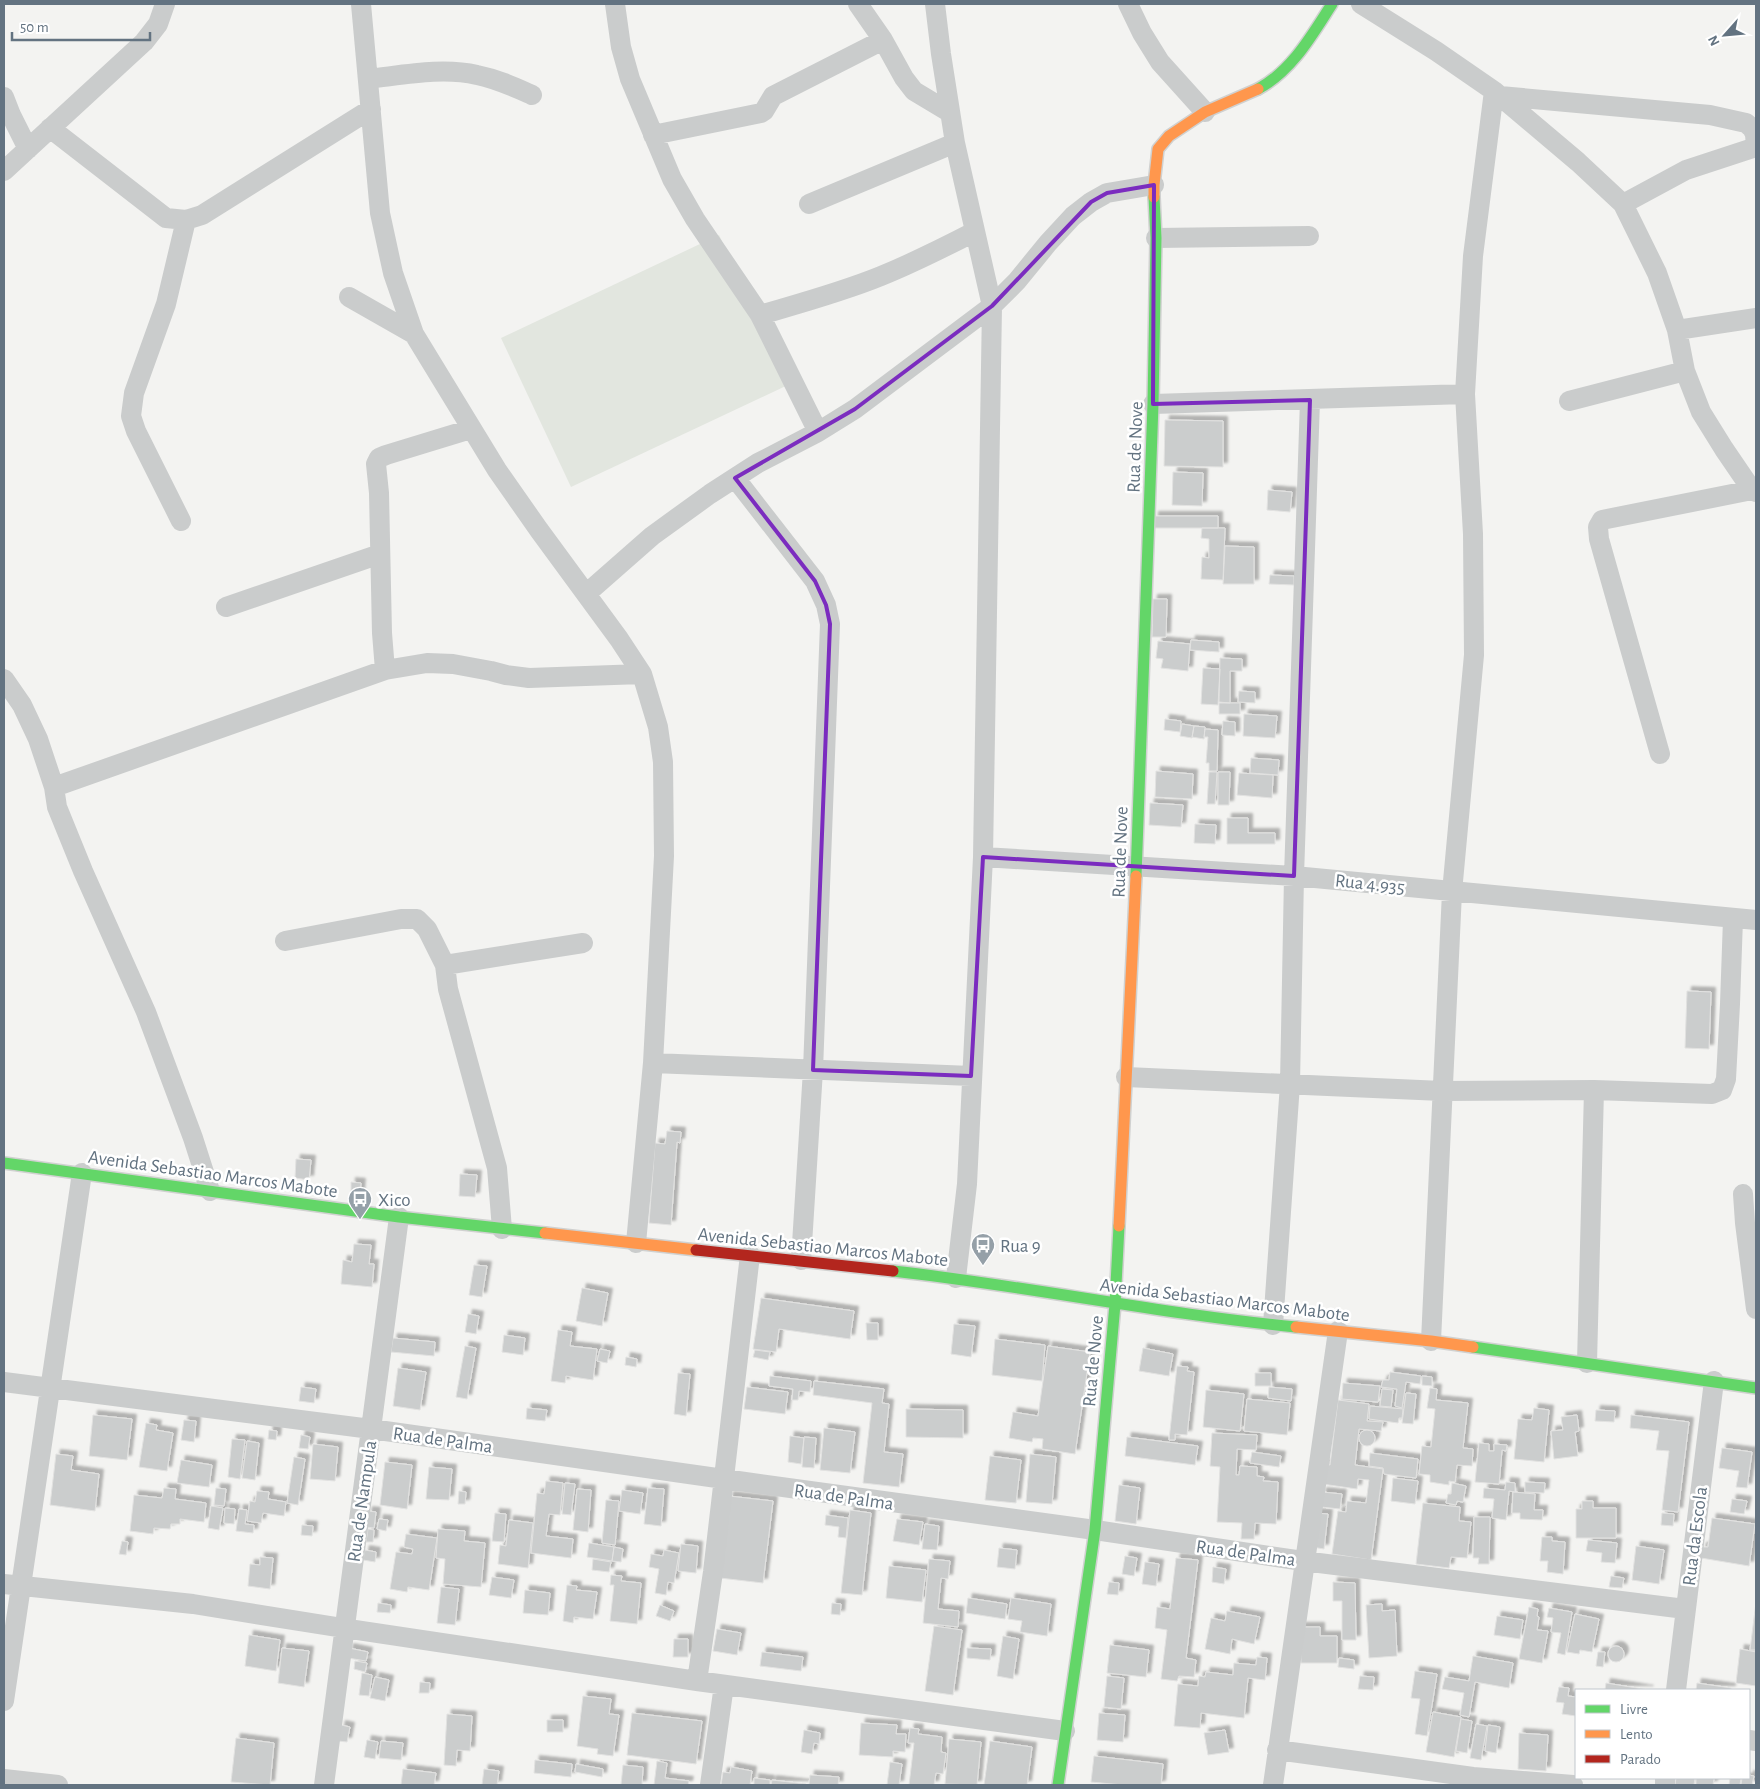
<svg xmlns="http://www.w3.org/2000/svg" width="1760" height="1789" font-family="'Alegreya Sans',sans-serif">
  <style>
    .park { fill: #e2e6df }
    .building { fill: #cbcdcd; stroke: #e2e2e1; filter: url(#shadow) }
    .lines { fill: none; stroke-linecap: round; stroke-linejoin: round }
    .fast-casing { stroke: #d0d1d0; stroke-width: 14 }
    .slow-casing { stroke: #d0d1d0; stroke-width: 14 }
    .jam-casing { stroke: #d0d1d0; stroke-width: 14 }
    .street { stroke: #cacccc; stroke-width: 20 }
    .fast { stroke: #63d668; stroke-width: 11 }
    .slow { stroke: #ff974d; stroke-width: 11 }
    .jam { stroke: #b3261e; stroke-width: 11 }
    .marked { fill: none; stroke: #7b2cbf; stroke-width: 4; stroke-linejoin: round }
    .labels { text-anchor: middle; stroke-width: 5; stroke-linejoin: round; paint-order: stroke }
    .street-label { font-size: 19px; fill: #637381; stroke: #fff }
    .poi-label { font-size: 19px; fill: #637381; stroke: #fff; text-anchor: start }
  </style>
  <defs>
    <filter id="shadow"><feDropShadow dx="4.5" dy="-4.5" stdDeviation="1" flood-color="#0004"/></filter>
  </defs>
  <rect width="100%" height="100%" fill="#f3f3f1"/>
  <path class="park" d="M719,235l71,149 -219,103 -70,-149z"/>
  <path class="building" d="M1165,420l58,1v46l-59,-1z
    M1173,472l30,1 -1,33 -30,-1z
    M1268,490l24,2 -2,20 -23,-2z
    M1154,516h64v12h-64z
    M1202,528h23l-2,52 -22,-1 1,-22 7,1v-19l-8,-1z
    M1225,546l29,1v37h-31z
    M1270,575l24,1v9l-25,-1z
    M1153,599h14l-1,38h-14z
    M1191,640l28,2v10l-29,-2z
    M1158,641l32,3 -2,27 -27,-3 2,-9 -7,-1z
    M1220,658l22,1v12h-12v32l-11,-1z
    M1203,668l17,1 -2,36 -17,-1z
    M1239,691l16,1v11l-17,-1z
    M1219,703h21v11h-21z
    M1244,714l33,2 -2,22 -32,-2z
    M1165,719l16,2 -1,11 -16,-2z
    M1223,721l12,1v14l-13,-1z
    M1182,724l12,2 -2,12 -12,-2z
    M1194,726l11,1 -1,12 -12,-2z
    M1205,729l13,1 -1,41h-8v-8h-3l2,-26h-4z
    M1251,758l28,2 -1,15 -28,-2z
    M1156,771l37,3 -1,25 -37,-2z
    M1209,772h8l-2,32h-8z
    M1218,772h12l-1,33h-11z
    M1239,773l34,2 -1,23 -35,-3z
    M1150,803l33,2 -2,22 -32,-2z
    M1227,818h21v15h27v11h-48z
    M1195,824l21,1 -1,19 -21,-1z
    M1687,991l24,1 -2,57 -24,-1z
    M667,1131l14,1 -1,11 -3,-1 -6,83 -22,-2 6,-80 10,1z
    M296,1159l15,1 -2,20 -14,-2z
    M460,1174l17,1 -2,22 -16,-1z
    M351,1182l10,1 -1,11 -9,-1z
    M354,1244l17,1 -2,19h5l-2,23 -31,-3 2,-24 9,2z
    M474,1265l13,1 -5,31 -13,-2z
    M582,1288l26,5 -6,33 -26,-5z
    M761,1298l93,13 -4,28 -71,-10 -3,23 -23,-3z
    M468,1314l11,2 -3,18 -11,-2z
    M866,1323h12v17h-11z
    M954,1324l21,2 -4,31 -20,-3z
    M558,1330l14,2 -2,14 27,3 -4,31 -27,-4 -1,7 -14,-2z
    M504,1335l21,3 -2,17 -21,-3z
    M393,1338l42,4 -1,14 -43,-4z
    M995,1339l50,6 -3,36 -50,-6z
    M465,1346l11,2 -9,51 -11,-2z
    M1048,1346l42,6 -15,102 -33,-5 1,-10 -10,-1 -1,4 -23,-4 4,-26 25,4z
    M1143,1348l30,6 -4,22 -30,-5z
    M600,1349l10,2 -3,12 -10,-2z
    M755,1350l15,2 -2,8 -15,-3z
    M626,1357l11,2 -1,8 -11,-2z
    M1177,1366l11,1 -1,4 7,1 -7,63 -12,-1v6h-6z
    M398,1368l28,4 -6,38 -27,-4z
    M1390,1372l31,4 -1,8 -14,-2 -4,26 -7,-2 2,-17 -16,-2 2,-7h6z
    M678,1373l12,1 -4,42 -12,-2z
    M1255,1373h16v13h-16z
    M770,1376l41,5 -1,11 -11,-1 -1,9h-6l1,-11 -24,-3z
    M1422,1376l10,1v9l-10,-1z
    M814,1381l70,8 -2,14 7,1 -5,48 19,2 -4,33 -36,-4 9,-80 -59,-8z
    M1343,1383l37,3 -2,16 -36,-3z
    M301,1387l15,2 -2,14 -15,-2z
    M747,1387l41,5 -3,22 -41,-5z
    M1269,1387l23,2 -1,12 -23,-3z
    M1430,1388l7,1 -1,11 32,3 -5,45 10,1 -1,17 -15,-1 -2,17 -6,-1v4l-19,-3v-7l-11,-1 3,-28 9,1 4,-38 -8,-1z
    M1382,1389l11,1 -2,17 -11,-1z
    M1206,1390l38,4 -4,37 -37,-4z
    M1406,1393l10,1 -3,30 -11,-1z
    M1247,1399l43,4 -3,32 -43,-4z
    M1338,1400l31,4 -2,17 16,1 -2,9 -22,-2 -4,36 28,4 -12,91 -39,-6 6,-43 8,1 1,-11 19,2 3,-23 -11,-1 -1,10 -35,-5 3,-20 5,1z
    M1370,1406l33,3 -1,9h-3l-1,5 -29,-4z
    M527,1408l20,2 -2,11 -19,-2z
    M1534,1408l15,2 -5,52 -30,-3 4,-40 14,1z
    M906,1409l57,1v28l-57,-1z
    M1596,1410l19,1 -1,11 -19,-1z
    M93,1415l39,4 -5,41 -38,-4z
    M1577,1415l2,16 -4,1 3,24 -24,3 -3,-28 12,-1 -2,-13z
    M1631,1415l58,7 -11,90 -16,-2 7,-59 -13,-1 3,-19 -29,-3z
    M184,1420l12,1 -2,21 -13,-2z
    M146,1423l11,2 -1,5 17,3 -6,38 -28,-4z
    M824,1428l31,4 -5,41 -30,-3z
    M269,1430l8,1 -1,9 -8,-1z
    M1359 1438a8 8 0 1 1 16 0a8 8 0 1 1-16 0Z
    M1212,1433l45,2 -1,15 -19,-1 -1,26h3l1,-9 17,1v9l7,1 -1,4 15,1 -2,42 -21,-1 -1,16h-13l1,-16 -25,-1 3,-55 -10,-1z
    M301,1435l9,2 -2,12 -9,-1z
    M790,1436l14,2 -3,26 -13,-2z
    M804,1437l12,1 -2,30 -12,-1z
    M1127,1437l71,9 -3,19 -70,-9z
    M232,1439l13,1 -5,39 -12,-2z
    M247,1441l12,2 -4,37 -13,-2z
    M1479,1443l10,1v7h5v-7l13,1 -1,6 -4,-1 -3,34 -24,-2z
    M313,1444l25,3 -3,34 -25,-2z
    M1722,1448l30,4 -5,36 -11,-1 3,-16 -20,-3z
    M1252,1452l29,4 -2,11 -29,-4z
    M1370,1453l48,6 -2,19 -32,-4 -1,-6 -14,-2z
    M56,1454l17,2 -2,14 28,4 -4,37 -45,-6z
    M1030,1454l26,3 -4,47 -26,-2z
    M990,1456l31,4 -5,43 -31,-3z
    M294,1457l11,2 -7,46 -11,-2z
    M181,1460l31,5 -3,22 -32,-4z
    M385,1462l27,3 -5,44 -27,-4z
    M429,1467l23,2 -3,31 -23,-1z
    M1393,1478l25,3 -3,23 -24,-3z
    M546,1481l17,2 -3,32 -11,-1 -3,22 27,3 -2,19 -40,-5 6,-60 7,1z
    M1506,1482l9,1v9l-6,-1 -3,29 -14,-2 2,-19 -11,-1 1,-10 21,2z
    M1525,1482l20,1 -1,10 -19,-1z
    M565,1483l10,1 -4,31 -9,-1z
    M1452,1483l14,3 -3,16 -6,-1 -1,4 -10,-2 2,-9h3z
    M1119,1485l21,3 -4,36 -21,-3z
    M164,1488l12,1 -1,10 31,4 -2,19 -24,-3v5h-9l-1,5 -16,-1 -1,6 -23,-3 4,-36 28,3z
    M216,1488l10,1 -2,17 -10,-1z
    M648,1488l16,1 -3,37 -17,-2z
    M577,1489l14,1 -3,42 -15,-2z
    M622,1490l21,3 -3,21 -21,-3z
    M257,1491l12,1 -1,7 18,3 -2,14 -21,-3 -2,10 -14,-2 3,-20 5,1z
    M459,1491l7,1 -1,12h-7z
    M1322,1492l20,2 -2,15 -19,-2z
    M1513,1492l22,2 -1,16h9l-1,10 -22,-1v-6h-8z
    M729,1496l44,5 -10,82 -43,-5z
    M1732,1499l15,2 -3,13 -14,-2z
    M606,1500l13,1 -4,44 -13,-2z
    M1582,1501h11v7h23v30h-40v-29h6z
    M1423,1503l37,4 -1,14 12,1 -4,36 -16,-1 -2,11 -33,-4z
    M211,1506l12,2 -4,22 -11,-2z
    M225,1508l10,1 -1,15 -10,-1z
    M239,1509l8,1 -2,14 9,1 -1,8 -17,-2z
    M850,1510l21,3 -9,82 -21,-2z
    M368,1511l8,1 -2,16 -8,-1z
    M495,1513l11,1 -2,28 -12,-1z
    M1315,1513l13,1 -4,35 -12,-2z
    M1662,1513l12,1 -1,12 -12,-1z
    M826,1515l22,3 -2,20 -8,-1 1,-10 -14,-2z
    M1474,1517h16l-1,47h-11l1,-6h-6z
    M1712,1518l43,6 -6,42 -48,-8 1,-11h6z
    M379,1519l9,1 -2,11 -9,-2z
    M897,1519l26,3 -4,23 -26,-4z
    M509,1520l24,3 -5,45 -30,-4 2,-19 6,1z
    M925,1524l14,2 -2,24 -15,-1z
    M302,1525l11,1 -1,10 -11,-1z
    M368,1529l6,1 -1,12h-7z
    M438,1529l27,2 -1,10 21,2 -4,44 -38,-3 2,-25 -9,-1z
    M406,1534l31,4 -8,52 -21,-3 -1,5 -17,-3 6,-37 16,2 1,-5 -9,-2z
    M1542,1537h10v4l13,1 -2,32 -16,-2 1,-11h-8z
    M1588,1540l29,3 -2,20 -14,-1 1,-9 -16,-2z
    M122,1541l6,1 -2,13 -7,-1z
    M589,1543l25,4 -2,14 -25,-4z
    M681,1544l17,2 -2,27 -18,-2z
    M1636,1546l28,4 -5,34 -27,-4z
    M614,1547l9,2 -2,13 -9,-1z
    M999,1548l18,2 -2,19 -18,-2z
    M365,1550l11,2 -1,10 -12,-2z
    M664,1550l15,3 -5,30 -6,-1 -2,13 -11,-2 4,-24 -10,-2 2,-13 12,2z
    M1125,1556l12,2 -3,18 -12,-2z
    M260,1557l13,1 -3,31 -22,-3 2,-22 10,1z
    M1176,1558l22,2 -12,98 10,2 -2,17 -15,-1 -2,5 -16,-2 6,-49 -12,-2 2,-21 13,2z
    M593,1559l18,3 -2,10 -17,-2z
    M929,1559l21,2 -2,18 -7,-1 -3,31 21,2 -1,16 -35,-4z
    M1145,1562l14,2 -3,22 -14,-2z
    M889,1566l37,4 -4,32 -36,-4z
    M1213,1567l13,2 -2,15 -12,-2z
    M611,1575l11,1 -1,5 20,2 -4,41 -27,-3 4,-36h-4z
    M1611,1576l13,2 -2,10 -13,-1z
    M492,1577l22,3 -3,18 -22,-3z
    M1109,1582l10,1 -1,12 -11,-1z
    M1333,1582l22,1 1,57h-14v-39h-9z
    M567,1585l10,1 -1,4 21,2 -4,27 -19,-2 -1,6 -10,-2z
    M441,1587l18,2 -4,36 -18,-2z
    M525,1590l25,3 -2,22 -25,-2z
    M968,1598l39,6 -2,15 -39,-6z
    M1011,1598l40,6 -4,32 -27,-4 2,-11 -14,-2z
    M1756,1602v48h-6z
    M378,1603l13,2 -1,8 -13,-1z
    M832,1603l9,1 -1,11 -9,-1z
    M1382,1604v7l13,-1 2,46 -28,2 -3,-53z
    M660,1605l14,6 -4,10 -14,-5z
    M1529,1607l9,2 -1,7 2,1 -2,13 11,1 -6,32 -23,-4z
    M1549,1608l23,4 -7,43 -8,-2 4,-20 -10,-1 2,-14 -6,-1z
    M1227,1611l33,6 -6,27 -22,-5 -2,15 -25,-5 6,-31 14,3z
    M1575,1614l24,5 -7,33 -12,-2 -1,4 -12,-2z
    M1497,1616l26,4 -3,19 -26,-4z
    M934,1626l28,4 -9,65 -28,-4z
    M1300,1627h20v9h17v27h-36z
    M717,1629l24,4 -4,22 -24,-4z
    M249,1635l31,5 -4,31 -31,-5z
    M1003,1636l16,3 -6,40 -16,-3z
    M674,1639h14v18h-15z
    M1110,1645l39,5 -3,27 -39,-4z
    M1608 1654a8 8 0 1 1 16 0a8 8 0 1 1-16 0Z
    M282,1648l27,3 -5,36 -26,-4z
    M349,1648l19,4 -2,9 -18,-3z
    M967,1648l24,1 -1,11 -23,-2z
    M1740,1649l16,3v34l-20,-3z
    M762,1652l41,5 -2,14 -41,-5z
    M1598,1652h7l-2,15 -7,-1z
    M1473,1656l40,7 -4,25 -34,-6 -6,35 -9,-2 4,-22 -22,-4 3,-12 24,4z
    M1257,1657l10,1 -2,22 -17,-2 -4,40 -43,-5 -1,15 -26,-2 4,-42 20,2 1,-10 6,1 1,-5 27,3 1,-12 22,2z
    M1339,1658l15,2v9l-16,-2z
    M355,1661l12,2 -2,9 -11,-3z
    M1415,1671l22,3 -10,62 -12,-2 5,-35 -9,-1z
    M362,1673l10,2 -3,21 -10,-1z
    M1107,1676l17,2 -3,31 -17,-2z
    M1360,1676l14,1 -1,13 -15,-1z
    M375,1677l14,3 -4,21 -15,-3z
    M420,1682l10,1 -1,10h-10z
    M1606,1683l43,7h-44z
    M1697,1683l34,5v2h-35z
    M1559,1687l10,1 -1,8 8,1v19l-14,-2 2,-11 -8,-1z
    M583,1696l28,3 -2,15 10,1 -6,41 -16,-2 1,-5 -21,-3z
    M1433,1712l28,5 -7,40 -28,-5z
    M632,1713l70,8 -6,43 -69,-9z
    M1099,1713l26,2 -2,27 -26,-2z
    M447,1714l25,2 -2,35 -13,-1 -1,16 -12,-1z
    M1461,1719l11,2 -5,32 -11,-2z
    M547,1720h16v12h-16z
    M861,1723l36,2 -1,9h10l-1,18 -12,-1v6l-34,-2z
    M1476,1724l11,2 -6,34 -11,-2z
    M341,1725l9,2 -3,15 -9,-1z
    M1488,1725l12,2 -4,26 -11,-2z
    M910,1728l9,1 -1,5 24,3 -1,15 5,1 -3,21 -7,-1 -2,12h-25l5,-42h-6z
    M804,1730l16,3 -1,11 -5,-1 -2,11 -11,-2z
    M1225,1730l4,22 -21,3 -4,-22z
    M1519,1733l29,2 -2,36 -28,-2z
    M236,1738l38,5 -4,42 -39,-3z
    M949,1739l32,3 -4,43 -32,-1z
    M367,1740l11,2 -3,17 -11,-2z
    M381,1741l22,2 -2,17 -22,-2z
    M990,1741l42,6 -5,38h-43z
    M1094,1756l69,8 -2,21h-38l-32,-3z
    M535,1760l37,4 -1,13 -37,-4z
    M657,1761l10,2 -2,15 24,3 -1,4h-34z
    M890,1762l12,2 -3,21h-12z
    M576,1764l27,5 -1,8 -27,-5z
    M623,1765l20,2 -1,18h-21z
    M731,1767l21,4 -2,14h-29l2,-13 7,1z
    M403,1769l33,4 -2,12h-33z
    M484,1769l15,2 -2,14h-15z
    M810,1775l29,2 -1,8h1h-30z
    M1749,1775l5,1 -2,9h-11l1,-7h7z
    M754,1778l16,2v5h-16z
    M1676,1778h19l-1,7h-19z
    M1696,1778h18l-1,7h-17z
    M1730,1778h11l-1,7h-11z
    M772,1780l34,4v1h-35z"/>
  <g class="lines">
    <g class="fast-casing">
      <path id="fast" d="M1258,89c34,-18 54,-54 74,-85
        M1136,876l17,-472 3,-166 -2,-41
        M4,1163l395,54 146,16
        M893,1271c135,15 268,43 403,56
        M1473,1347l283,41
        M1058,1785l37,-255 20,-226 4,-78"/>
    </g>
    <g class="slow-casing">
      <path id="slow" d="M1154,197v-12l4,-36 11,-13 36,-24 53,-23
        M1119,1226l17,-350
        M545,1233l151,17
        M1296,1327l135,14 42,6"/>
    </g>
    <g class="jam-casing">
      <path id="jam" d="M696,1250l197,21"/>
    </g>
    <path class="street" d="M361,4l19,209 13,60 21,61 83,136 42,60 80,109 23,35 16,53 5,35 1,94 -11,207 -17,180
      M615,4l6,43 9,32 42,100 23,40 65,96 58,117
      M858,4l25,36 21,38 10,13 35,21
      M935,4l6,50 14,89 37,163 -9,551 -16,327 -11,94
      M1128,4l14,29 18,29 45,50
      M1361,4l75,47 58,40 84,71 45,42 34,69 20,57 8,41 16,41 23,37 28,41
      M368,79c36,-4 74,-12 109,-4 20,4 37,12 55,20
      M1500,96l210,19 36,8 6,5 3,6 1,13
      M4,97l7,18 17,34
      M50,128l116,90 20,2 16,-5 169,-106
      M653,135l108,-22 3,-2 9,-15 110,-56
      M4,171l140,-129 14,-18 7,-20
      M809,204l146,-61
      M1623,204l63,-34 70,-23
      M1156,238l153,-2
      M349,297l65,37
      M760,315c41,-12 82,-23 121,-39 32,-13 62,-28 93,-44
      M1677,330l79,-12
      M1569,401l116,-30
      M1153,404l312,-10
      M735,478l80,103 11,24 4,19 -17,446 -12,190
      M181,521l-45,-90 -5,-15 3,-23 32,-89 20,-84
      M586,594l66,-58 58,-42 48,-31 60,-31 37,-23 137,-103 25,-25 31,-38 25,-27 18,-14 16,-9 47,-8
      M226,607l154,-53
      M385,670l-3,-37 -3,-140 -3,-29 3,-6 7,-3 85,-26
      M4,679l18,26 16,34 16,48 3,20 26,64 63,141 47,126 17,53
      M1660,754l-61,-215 -1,-12 4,-7 150,-30 4,2
      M54,787l331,-117 42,-7 26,1 38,7 15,4 23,3 113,-4
      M983,857l311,19 462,44
      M285,941l116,-22h16l10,10 18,36
      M653,1063l318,13
      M1126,1077l316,14 152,-1 118,4 10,-4 4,-11 4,-75 3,-85
      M1743,1194l2,29 11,86
      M502,1229l-5,-61 -49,-179 -3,-24 138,-22
      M1273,1325l17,-241 4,-208 16,-476
      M1431,1341l21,-449 22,-237 -1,-121 -8,-140 8,-138 21,-165
      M1587,1363l7,-273
      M4,1382l367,47 353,50 371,51 208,31 382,48
      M4,1584l189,20 150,24 354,53 368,50
      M697,1681l16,-109 37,-317
      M1676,1690l38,-309
      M4,1701l78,-528
      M1749,1740l7,1
      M1277,1750l196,27 100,8
      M4,1779l54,6
      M324,1785l75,-568
      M710,1785l14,-100
      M1273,1785l65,-454
      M1665,1785v-7"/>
    <use href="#fast" class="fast"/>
    <use href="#slow" class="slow"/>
    <use href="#jam" class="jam"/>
  </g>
  <path class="marked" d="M1154,185l-1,219 157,-4 -16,476 -311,-19 -12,219 -158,-6 17,-446 -4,-19 -11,-24 -80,-103 120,-69 137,-103 99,-104 16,-9z"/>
  <defs>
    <g id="bus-pin" transform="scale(1.25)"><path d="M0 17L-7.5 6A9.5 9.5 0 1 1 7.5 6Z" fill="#95a0a8" stroke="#fff"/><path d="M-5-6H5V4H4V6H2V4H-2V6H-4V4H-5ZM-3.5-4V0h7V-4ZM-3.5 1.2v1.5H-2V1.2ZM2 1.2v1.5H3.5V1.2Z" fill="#fff"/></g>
  </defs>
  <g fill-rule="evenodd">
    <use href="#bus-pin" x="360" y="1199"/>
    <use href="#bus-pin" x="983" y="1245"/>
  </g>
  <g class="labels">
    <g class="street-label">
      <text transform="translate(1134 447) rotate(-88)" y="7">Rua de Nove</text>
      <text transform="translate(1119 852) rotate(-88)" y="7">Rua de Nove</text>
      <text transform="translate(1370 883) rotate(6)" y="7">Rua 4.935</text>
      <text transform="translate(213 1173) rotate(8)" y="7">Avenida Sebastiao Marcos Mabote</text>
      <text transform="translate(823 1246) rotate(6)" y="7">Avenida Sebastiao Marcos Mabote</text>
      <text transform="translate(1225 1299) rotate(7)" y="7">Avenida Sebastiao Marcos Mabote</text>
      <text transform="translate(1092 1361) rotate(-85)" y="7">Rua de Nove</text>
      <text transform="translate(443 1439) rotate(8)" y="7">Rua de Palma</text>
      <text transform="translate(844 1496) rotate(8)" y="7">Rua de Palma</text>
      <text transform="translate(361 1501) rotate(-82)" y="7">Rua de Nampula</text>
      <text transform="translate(1694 1536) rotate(-83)" y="7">Rua da Escola</text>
      <text transform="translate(1246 1552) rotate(8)" y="7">Rua de Palma</text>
    </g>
    <g class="poi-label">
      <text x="378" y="1206">Xico</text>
      <text x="1000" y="1252">Rua 9</text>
    </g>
  </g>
  <rect width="1760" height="1789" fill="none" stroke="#637381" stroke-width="10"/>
  <rect x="1575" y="1689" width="175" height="90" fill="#ffffff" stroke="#c1c7cd"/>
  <rect x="1585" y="1705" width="25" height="8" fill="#63d668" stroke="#c1c7cd"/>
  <text x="1620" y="1714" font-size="15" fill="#637381">Livre</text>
  <rect x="1585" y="1730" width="25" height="8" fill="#ff974d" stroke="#c1c7cd"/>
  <text x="1620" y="1739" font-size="15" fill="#637381">Lento</text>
  <rect x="1585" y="1755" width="25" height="8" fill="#b3261e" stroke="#c1c7cd"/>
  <text x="1620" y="1764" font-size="15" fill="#637381">Parado</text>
  <g transform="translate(1725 35) rotate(243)" stroke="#ffffff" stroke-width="4" paint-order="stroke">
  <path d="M0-4L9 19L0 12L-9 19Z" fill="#637381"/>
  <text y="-8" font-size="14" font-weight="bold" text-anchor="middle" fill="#637381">N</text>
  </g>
  <path d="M12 32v8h138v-8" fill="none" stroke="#637381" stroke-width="2.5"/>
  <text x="20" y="32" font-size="15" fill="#637381" stroke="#ffffff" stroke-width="4" paint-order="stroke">50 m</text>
</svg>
